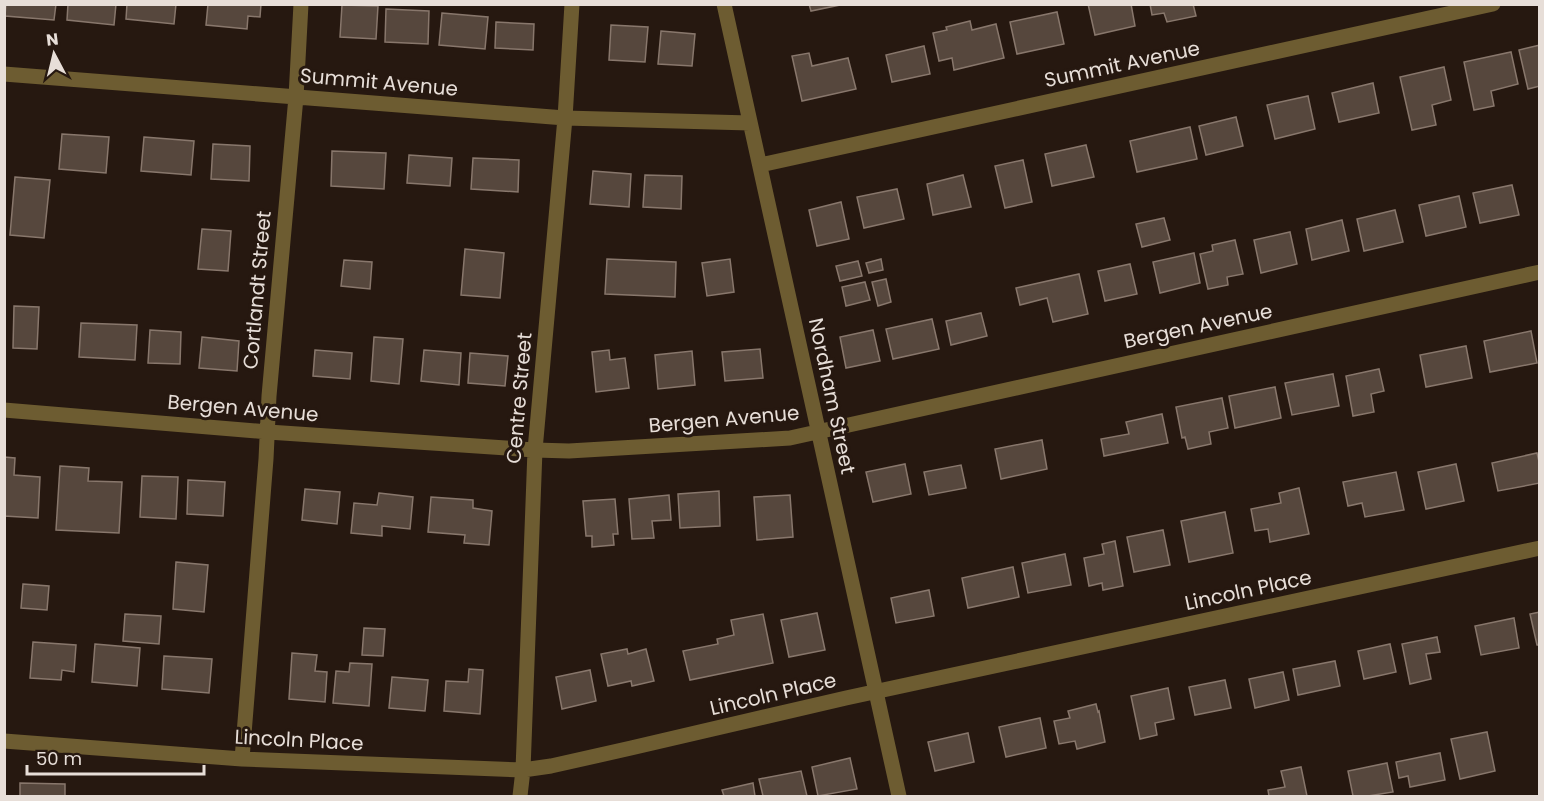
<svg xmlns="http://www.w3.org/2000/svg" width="1544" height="801" font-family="Poppins,sans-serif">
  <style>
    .building { fill: #56473d; stroke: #88776c; stroke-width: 1.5 }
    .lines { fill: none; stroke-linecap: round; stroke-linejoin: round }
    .street { stroke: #6d5c31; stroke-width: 15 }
    .labels { text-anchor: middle; stroke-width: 6; stroke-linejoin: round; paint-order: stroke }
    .street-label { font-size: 20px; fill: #e7ded8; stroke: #261810 }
  </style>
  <rect width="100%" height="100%" fill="#261810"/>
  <path class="building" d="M6,4h50l-2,16 -49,-4z
    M68,4h48l-2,21 -47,-5z
    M127,4h49l-2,20 -48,-5z
    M208,4h53l-1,13 -12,-1 -1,13 -41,-4z
    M809,4h30l1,1 -29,6z
    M1088,4h43l4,22 -40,9z
    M1150,4h43l3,12 -29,6 -3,-9 -12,2z
    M342,5l36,1 -2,33 -36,-2z
    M386,9l43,2 -1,33 -43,-2z
    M1057,12l7,32 -47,10 -7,-32z
    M442,13l46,4 -3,32 -46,-4z
    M970,21l2,9 24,-6 8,34 -50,12 -2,-12 -13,3 -6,-28 14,-3 -1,-3z
    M496,22l38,2 -1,26 -38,-2z
    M611,25l37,2 -3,35 -36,-2z
    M661,31l34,3 -3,32 -34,-2z
    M1540,45v41l-12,3 -9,-39z
    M924,46l6,28 -38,8 -6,-27z
    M1511,52l7,32 -27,7 3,15 -20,4 -10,-48z
    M809,53l3,13 36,-8 8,31 -54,12 -10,-45z
    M1444,67l7,33 -19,5 4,20 -24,5 -12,-53z
    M1373,83l6,30 -40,9 -7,-29z
    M1308,96l7,33 -40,10 -8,-34z
    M1236,117l7,29 -37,9 -7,-29z
    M1190,127l7,32 -60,13 -7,-31z
    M62,134l47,3 -3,36 -47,-4z
    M144,137l50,4 -3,34 -50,-4z
    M213,144l37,2 -1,35 -38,-2z
    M1086,145l8,32 -42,9 -7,-32z
    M332,151l54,2 -2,36 -53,-3z
    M409,155l43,3 -2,28 -43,-3z
    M473,158l46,2 -1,32 -47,-3z
    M1023,160l9,42 -27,6 -10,-42z
    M593,171l38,3 -2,33 -39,-3z
    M645,175l37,1 -1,33 -38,-2z
    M963,175l8,32 -38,8 -6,-31z
    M15,177l35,3 -6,58 -34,-3z
    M1512,185l7,30 -39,8 -7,-30z
    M897,189l7,30 -40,9 -7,-31z
    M1459,196l7,31 -40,9 -7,-31z
    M841,202l8,37 -32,7 -8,-36z
    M1395,210l8,32 -39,9 -7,-32z
    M1164,218l6,22 -28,7 -6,-23z
    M1342,220l7,31 -37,9 -6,-31z
    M202,229l29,2 -3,40 -30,-2z
    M1290,232l7,32 -36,9 -7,-33z
    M1235,240l8,34 -16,3 1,8 -20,4 -8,-35 13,-3 -1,-6z
    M465,249l39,4 -4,45 -39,-3z
    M1194,253l6,30 -40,10 -7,-31z
    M607,259l69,3 -1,35 -70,-3z
    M730,259l4,33 -27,4 -5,-33z
    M881,259l2,11 -14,3 -3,-10z
    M344,260l28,2 -2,27 -29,-3z
    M858,261l4,15 -22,5 -4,-15z
    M1130,264l7,30 -32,7 -7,-30z
    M1079,274l9,40 -35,8 -6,-24 -27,7 -4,-17z
    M886,279l5,23 -13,4 -6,-24z
    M865,282l5,18 -24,6 -4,-19z
    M14,306l25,1 -2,42 -24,-1z
    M981,313l6,23 -36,9 -5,-24z
    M932,319l7,30 -46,10 -7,-30z
    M81,323l56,2 -2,35 -56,-3z
    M150,330l31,2 -1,32 -32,-1z
    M873,330l7,31 -34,7 -6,-31z
    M1531,331l6,32 -47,9 -6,-31z
    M202,337l37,4 -2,30 -38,-3z
    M374,337l29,2 -4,45 -28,-3z
    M1466,346l6,32 -46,9 -6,-32z
    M760,349l3,29 -38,3 -3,-29z
    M315,350l37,3 -2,26 -37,-3z
    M424,350l37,3 -2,32 -38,-4z
    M609,350l1,10 15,-2 4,30 -33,4 -4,-40z
    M692,351l3,34 -37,4 -3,-34z
    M470,353l38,3 -3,30 -37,-3z
    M1379,369l5,22 -13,3 3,18 -21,4 -7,-40z
    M1333,374l6,32 -47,9 -7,-32z
    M1275,387l6,31 -46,10 -6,-32z
    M1222,398l6,30 -19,4 2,12 -23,5 -3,-12 -3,1 -6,-31z
    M1162,414l6,29 -64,13 -3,-17 28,-5 -3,-12z
    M1042,440l5,29 -46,10 -6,-30z
    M1537,453l3,13v17l-42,8 -6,-28z
    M4,457l11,1 -1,17 26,2 -2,41 -34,-2z
    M905,464l6,30 -38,8 -7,-30z
    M1456,464l8,37 -38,8 -8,-37z
    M961,465l5,23 -37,7 -5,-23z
    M60,466l29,2 -1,13 34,1 -3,51 -63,-3z
    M1396,472l8,38 -39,7 -3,-14 -14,3 -5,-24z
    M142,476l36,1 -2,42 -36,-2z
    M188,480l37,2 -2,34 -36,-2z
    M1299,488l10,46 -39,8 -2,-13 -13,2 -4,-22 30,-6 -2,-10z
    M305,489l35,3 -3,32 -35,-4z
    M719,491l1,35 -40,2 -2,-34z
    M379,493l34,4 -3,32 -28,-3v10l-31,-3 3,-30 23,2z
    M669,495l2,25 -19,1 2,17 -22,1 -3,-40z
    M790,495l3,42 -36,3 -3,-43z
    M431,497l42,3v8l19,3 -3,34 -25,-2 1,-8 -37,-3z
    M615,499l3,35h-5l1,11 -22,2v-11h-6l-3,-35z
    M1225,512l8,41 -44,9 -8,-41z
    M1163,530l7,35 -36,7 -7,-35z
    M1115,541l8,45 -20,4 -1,-7 -13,3 -5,-28 20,-4 -2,-10z
    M1065,554l6,31 -43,8 -6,-30z
    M176,562l32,3 -4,47 -31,-3z
    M1013,567l6,30 -51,11 -6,-30z
    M23,584l26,2 -2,24 -26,-2z
    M929,590l5,26 -38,7 -5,-25z
    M1540,612v33h-3l-7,-31z
    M817,613l8,37 -36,7 -8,-37z
    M125,614l36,2 -2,28 -36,-3z
    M763,614l10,49 -83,17 -7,-29 35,-7 -1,-5 17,-4 -3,-15z
    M1514,618l5,30 -38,7 -6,-29z
    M364,628l21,1 -2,27 -21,-1z
    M1437,637l3,15 -14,2 5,25 -21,5 -8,-40z
    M33,642l43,3 -2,27 -12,-2 -1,10 -31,-2z
    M95,644l45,4 -3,38 -45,-4z
    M1390,644l6,28 -32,7 -6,-28z
    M627,649l1,5 18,-5 8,32 -22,5 -1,-5 -23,5 -7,-32z
    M292,653l25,2 -2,16 12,1 -2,30 -36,-3z
    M164,656l48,3 -3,34 -47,-4z
    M1335,661l5,25 -42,9 -5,-26z
    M350,663l22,1 -3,42 -36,-3 3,-32 13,1z
    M469,669l14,1 -3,44 -36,-3 2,-30 22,1z
    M590,670l6,31 -34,8 -6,-32z
    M1283,672l6,28 -34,8 -6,-29z
    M392,677l36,3 -3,31 -36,-3z
    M1225,680l6,28 -36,7 -6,-28z
    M1168,688l6,31 -19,4 2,12 -17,4 -9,-43z
    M1096,704l2,8 1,-1 6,31 -28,7 -2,-8 -16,3 -5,-23 16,-3 -2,-7z
    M1040,718l6,30 -40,9 -7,-30z
    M1487,732l8,39 -35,8 -9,-40z
    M968,733l6,29 -39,9 -7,-29z
    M1440,753l5,27 -35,7 -2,-11 -9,2 -3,-16z
    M850,758l7,31 -39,7 -6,-29z
    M1387,763l6,29 -25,4h-15l-5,-25z
    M1301,767l6,29h-38l-1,-6 17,-3 -4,-16z
    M801,771l6,25h-44l-4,-17z
    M20,783l45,1v12h-45z
    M753,783l2,13h-31l-2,-6z"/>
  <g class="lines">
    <path class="street" d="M724,4l175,792
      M4,74l561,44 185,5
      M760,165l733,-161
      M4,410l264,22 267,18 34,1 221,-13 750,-166
      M4,741l238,18 281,11 28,-4 80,-18 215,-50 694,-150
      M242,759l24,-300 3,-63 27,-299 5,-93
      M520,796l3,-26 12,-320 30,-332 7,-114"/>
  </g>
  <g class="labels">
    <g class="street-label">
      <text transform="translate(1122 64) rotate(-12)" y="7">Summit Avenue</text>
      <text transform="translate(379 82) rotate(5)" y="7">Summit Avenue</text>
      <text transform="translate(257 290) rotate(-85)" y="7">Cortlandt Street</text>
      <text transform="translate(1198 326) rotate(-12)" y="7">Bergen Avenue</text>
      <text transform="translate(832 396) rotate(78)" y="7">Nordham Street</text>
      <text transform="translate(519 398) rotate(-85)" y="7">Centre Street</text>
      <text transform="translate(243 408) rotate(5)" y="7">Bergen Avenue</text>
      <text transform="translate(724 419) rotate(-5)" y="7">Bergen Avenue</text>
      <text transform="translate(1248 590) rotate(-12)" y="7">Lincoln Place</text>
      <text transform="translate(773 694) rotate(-13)" y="7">Lincoln Place</text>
      <text transform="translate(299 740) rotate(3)" y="7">Lincoln Place</text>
    </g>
  </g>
  <rect width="1544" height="801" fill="none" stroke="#e7ded8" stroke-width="12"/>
  <g transform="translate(54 54) rotate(353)" stroke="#261810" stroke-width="4.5" paint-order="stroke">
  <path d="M0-4.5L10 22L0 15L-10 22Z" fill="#e7ded8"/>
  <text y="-9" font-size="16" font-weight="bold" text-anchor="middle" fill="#e7ded8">N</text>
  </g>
  <path d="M27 765v9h177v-9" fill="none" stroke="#e7ded8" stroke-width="3"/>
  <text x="36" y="765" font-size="18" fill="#e7ded8" stroke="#261810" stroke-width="4.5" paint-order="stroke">50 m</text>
</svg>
